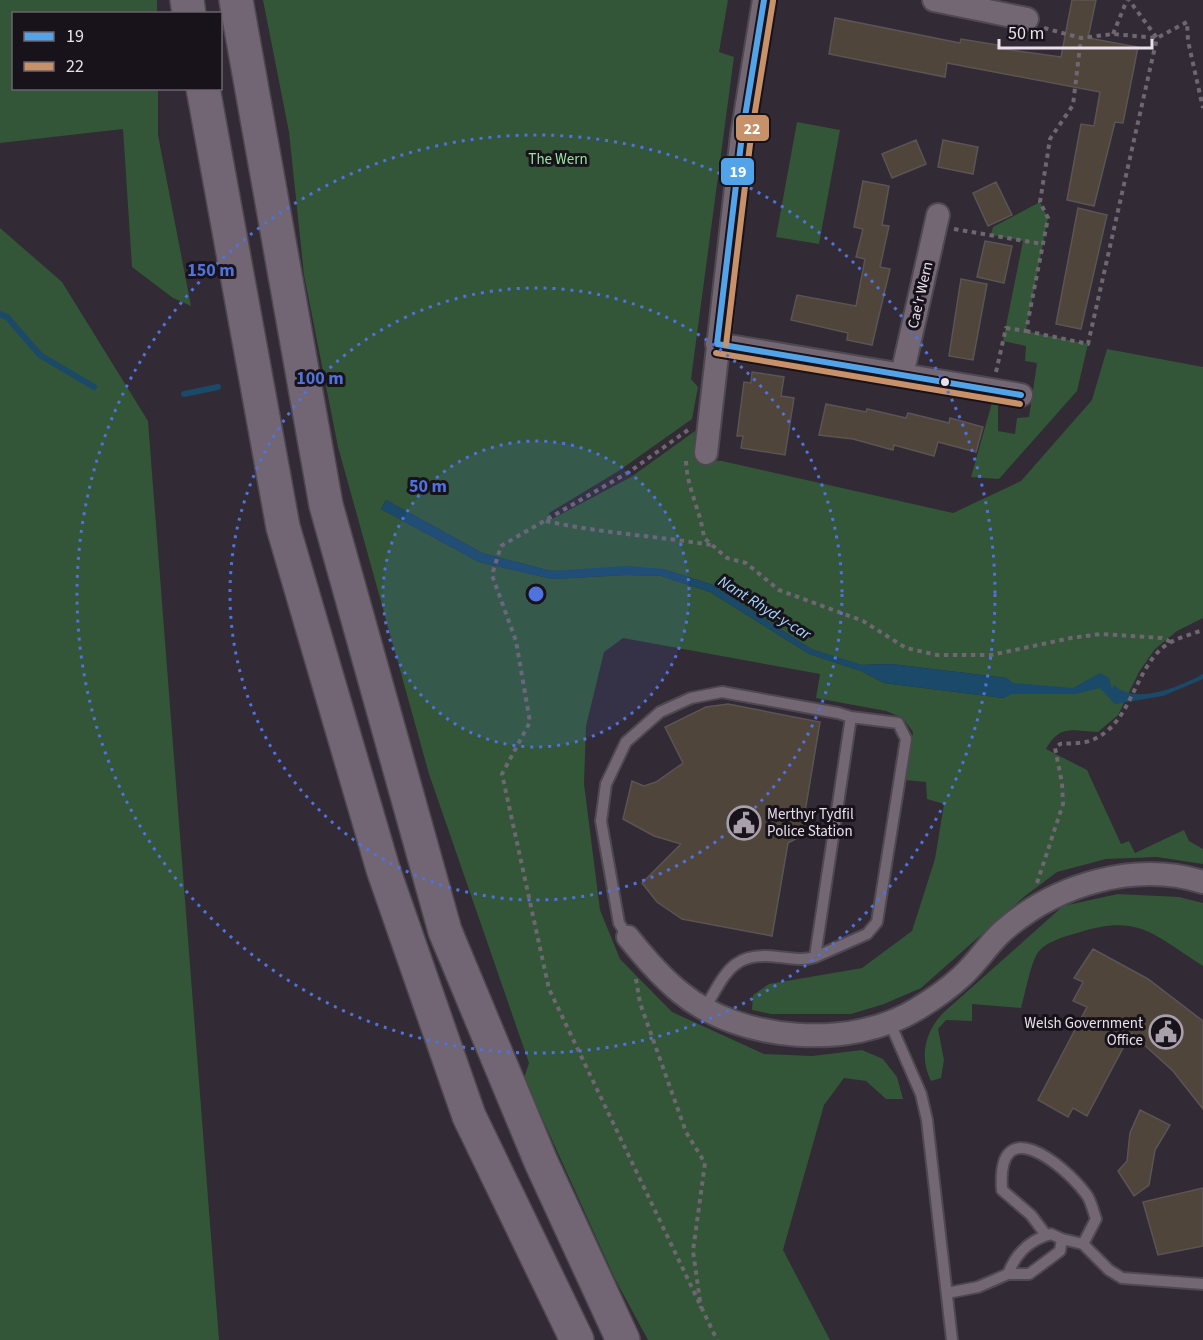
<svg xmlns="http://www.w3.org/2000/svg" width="1203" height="1340" font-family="'Source Sans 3',sans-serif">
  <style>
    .green { fill: #325637; fill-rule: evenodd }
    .water { fill: #1a4969 }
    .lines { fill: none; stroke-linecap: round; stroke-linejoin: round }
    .stream { stroke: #1a4969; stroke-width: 6 }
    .building { fill: #4f453b; stroke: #5b5455; stroke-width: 1.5 }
    .service-casing { stroke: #4e4851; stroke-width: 14 }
    .minor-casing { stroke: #4e4851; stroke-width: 26 }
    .trunk-casing { stroke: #4e4851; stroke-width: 36 }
    .path { stroke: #6e6670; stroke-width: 4; stroke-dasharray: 4.5 4.5; stroke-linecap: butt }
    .service { stroke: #736774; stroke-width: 10 }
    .minor { stroke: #736774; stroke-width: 22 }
    .trunk { stroke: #726574; stroke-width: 33 }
    .bus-1-casing { stroke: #18121a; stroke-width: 10 }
    .bus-2-casing { stroke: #18121a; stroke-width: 10 }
    .bus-1 { stroke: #53a3e8; stroke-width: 6 }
    .bus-2 { stroke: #c7916a; stroke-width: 6 }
    .ring { fill: none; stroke: #5072dd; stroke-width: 3; stroke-dasharray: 3 6 }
    .bus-dot { fill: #e9e0ec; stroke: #18121a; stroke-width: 2 }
    .labels { text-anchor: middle; stroke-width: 6; stroke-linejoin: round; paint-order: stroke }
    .park-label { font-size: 15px; fill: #95e79f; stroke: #18121a }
    .street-label { font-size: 15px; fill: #e9e0ec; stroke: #18121a }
    .poi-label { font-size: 15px; fill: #e9e0ec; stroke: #18121a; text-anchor: start }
    .water-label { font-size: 16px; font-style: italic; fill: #a2d6fd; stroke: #18121a }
    .centre { fill: #5072dd; stroke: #18121a; stroke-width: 3 }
    .ring-label { font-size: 18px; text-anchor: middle; font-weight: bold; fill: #5072dd; stroke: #18121a; stroke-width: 6; stroke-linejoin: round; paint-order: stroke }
    .line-badge { stroke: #18121a; stroke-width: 2 }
    .badge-label { font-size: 16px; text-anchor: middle; font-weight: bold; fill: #fff }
  </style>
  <rect width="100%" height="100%" fill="#322a34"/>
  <path class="green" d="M0,0h157v13l-143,1v74l144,1v46l33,171 -18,-8 -41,-31 -9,-138 -123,14z
    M263,0h465l-9,52 15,5 -43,322 7,8 -6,32 -72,51 -71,43 3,6 79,-42 64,-46 -1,28 28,2 231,52 68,-32 71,-81 15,-51 96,18v251l-26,13 -22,18 -16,23 -21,43 -20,17c-25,-1 -38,-8 -52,17l41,21 34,74 8,-3 6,12 49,-23 5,11 14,8v15l-46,-7 -51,2 -49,13 -32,24 -104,92 -37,16 -33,10h-80l-19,-4 1,-15 16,-11 93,-16 50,-37 23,-72 9,-55 -17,-5 -1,-17 -20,-2 7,-48 -10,-14 -17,-7 -70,-13 4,-24 -197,-36 -19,14 -18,74 -2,58 16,126 20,49 52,53 92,42 48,2 50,-6 21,9 14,18 6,22h-17l-20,-18 -22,-3 -20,27 -41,145 47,90h-182l-33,-61 -91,-201 5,-15 -100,-289 -91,-327 -34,-172 -15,-143zM386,500l96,53 69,18 112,-2 50,16 98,64 50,16 30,-1 116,14 -3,20 -120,-15 -23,-12 -52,-17 -99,-62 -49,-16 -34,-1 -75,4 -73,-17 -98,-53z
    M797,122l43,8 -21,114 -43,-7z
    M1040,202l8,16 -22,113 62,13 -11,47 -78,88 -28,-2 22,-78 5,6v26l17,3 2,-16 12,-1 8,-54 -12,-2 1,-15 -23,-5 20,-100 -32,-6 2,-8z
    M0,228l62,54 86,139 71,919h-219z
    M1118,894l61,3 24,6v63c-50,-32 -65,-53 -126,-33 -13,4 -29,8 -38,18 -8,9 -14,44 -18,57l-49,-4v17l-26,-1 -8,9 6,31 -3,18 -10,3c-12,-24 -6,-49 12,-68l120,-107z"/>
  <path class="water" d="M386,500l96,53 69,18 76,-5 36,3 50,16 98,64 50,16 30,-1 116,14 6,5 60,5 27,-15 9,5 3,11 2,-4c22,21 67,1 89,-11v5l-40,17 -48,8 -15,-16 -25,6h-63l-8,4 -120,-15 -23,-12 -52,-17 -99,-62 -49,-16 -34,-1 -75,4 -73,-17 -98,-53z"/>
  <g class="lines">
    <path class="stream" d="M0,314l7,3 33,38 54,32
      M184,394l34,-7"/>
  </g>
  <path class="building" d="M1072,0h24l-8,38 50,9 -15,76 -8,-1 -21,84 -27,-6 14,-76 13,2 6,-34 -153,-29 -2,14 -116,-23 6,-36 125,25 1,-4 37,6 -1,3 64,9z
    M916,140l10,24 -34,14 -10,-24z
    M943,140l35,7 -5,27 -35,-7z
    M863,181l26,5 -7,39 7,1 -9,41 10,2 -18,76 -25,-5 1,-7 -57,-13 6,-25 59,11 9,-47 -9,-2 7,-28 -9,-2z
    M996,182l16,33 -24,11 -15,-33z
    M1078,208l29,7 -26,114 -25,-5z
    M985,241l27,5 -8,37 -27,-6z
    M961,279l26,5 -14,76 -24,-4z
    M752,372l32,5 -3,19 13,2 -9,57 -44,-7 2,-12h-6l7,-54 7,1z
    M826,404l40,8 1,-3 39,9 2,-5 41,10 1,-5 33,9 -7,25 -38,-10 -4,14 -40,-11 -1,5 -40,-11 -34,-4z
    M728,704l92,18 -19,114 -13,7 -16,93 -90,-17 -25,-17 -15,-19 39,-39 -27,-8 -31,-17 9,-38 12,5 12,-4 27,-19 -18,-36 41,-20z
    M1093,949l55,30 55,42v88l-30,-38 -42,-38 -44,83 -14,-8 -5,9 -30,-17 49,-93 -14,-6 10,-19 -9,-4z
    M1140,1110l30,15 -15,25 -6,35 -15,11 -16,-25 9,-10 3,-28z
    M1203,1188v58l-45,9 -15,-53z"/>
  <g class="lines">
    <g class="service-casing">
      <path id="service" d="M628,937l-9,-14 -18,-102 5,-37 20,-42 34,-30 31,-14 31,-6 116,21 13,4
        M705,1008c21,-35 27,-57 73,-51 14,1 24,4 37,0l36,-240 47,6 8,16 -29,183 -10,12 -52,23
        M890,1023l31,71 6,26 25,220
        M1051,1234l11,5 -2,12 -31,23h-21c8,-21 21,-34 43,-40z
        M1046,1235l-15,-20 -29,-25c-6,-79 60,-28 84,4 5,6 7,17 10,25l-13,25
        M1062,1239l21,5 26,26 13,8 81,6
        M947,1293l31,-6 30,-13"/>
    </g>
    <g class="minor-casing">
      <path id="minor" d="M934,0l93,19
        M717,344l304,51
        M902,375l36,-160
        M706,453l36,-318 22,-135
        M628,937c16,20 33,40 53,56 60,49 170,57 236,16 15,-9 31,-20 44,-32 16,-14 27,-33 43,-47 53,-46 131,-69 199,-48"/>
    </g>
    <g class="trunk-casing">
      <path id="trunk" d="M187,0l2,14
        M236,0l90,505 119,426 96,231 82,178
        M203,88l80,439 100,342 86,247 108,224"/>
    </g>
    <path class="path" d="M1044,28l37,10 32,-4 44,4 30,-16 1,19 15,67
      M1113,34l14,-34
      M954,229l89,15
      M1026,331l62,13 69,-306 -28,-38
      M996,372l10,-44 20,3 22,-113 -8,-16 10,-63 23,-34 8,-67
      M688,430l-59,42 -128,74 -9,29 24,66 14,81 -28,52 47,215 168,351
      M686,461c1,28 15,50 18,77l23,20 19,5 33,27 84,31 43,27 31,7h54l80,-17 30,-4 61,4 9,4
      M546,521c54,12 110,15 165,24
      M1037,883l26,-79 -1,-21 -7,-35 5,-4c10,-1 23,0 32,-4 38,-15 41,-65 69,-91 11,-10 28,-14 42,-19
      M636,979l4,24 46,129 19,31 -12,88 8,57"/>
    <use href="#service" class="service"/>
    <use href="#minor" class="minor"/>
    <use href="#trunk" class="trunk"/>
    <g class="bus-1-casing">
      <path id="bus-1" d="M717,344l25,-209 22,-135
        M717,344l304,51"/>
    </g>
    <g class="bus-2-casing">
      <path id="bus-2" d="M726,345l25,-209 22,-135
        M716,353l304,51"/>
    </g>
    <use href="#bus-1" class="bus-1"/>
    <use href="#bus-2" class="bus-2"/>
  </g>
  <circle cx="536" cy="594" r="153" fill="#5072dd" fill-opacity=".12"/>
  <g class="ring">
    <circle cx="536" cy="594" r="153"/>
    <circle cx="536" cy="594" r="306"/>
    <circle cx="536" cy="594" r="459"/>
  </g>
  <defs>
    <g id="civic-ring" transform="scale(1.725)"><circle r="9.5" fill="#18121a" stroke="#a9a0ac" stroke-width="1.5"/><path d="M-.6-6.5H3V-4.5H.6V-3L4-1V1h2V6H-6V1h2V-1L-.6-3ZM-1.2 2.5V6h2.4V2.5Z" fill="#a9a0ac"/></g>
  </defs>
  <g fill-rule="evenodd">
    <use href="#civic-ring" x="744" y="823"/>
    <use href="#civic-ring" x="1166" y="1032"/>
  </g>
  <circle class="bus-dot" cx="945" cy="382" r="5"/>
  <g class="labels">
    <g class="park-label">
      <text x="558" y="164">The Wern</text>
    </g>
    <g class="street-label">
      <text transform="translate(920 295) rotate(-77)" y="5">Cae'r Wern</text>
    </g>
    <g class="poi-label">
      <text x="767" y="819">Merthyr Tydfil<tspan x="767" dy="17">Police Station</tspan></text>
      <text x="1143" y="1028" text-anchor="end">Welsh Government<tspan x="1143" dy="17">Office</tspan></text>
    </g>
    <g class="water-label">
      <text transform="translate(765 607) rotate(32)" y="6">Nant Rhyd-y-car</text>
    </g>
  </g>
  <circle cx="536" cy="594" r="9" class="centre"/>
  <g class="ring-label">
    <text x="211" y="276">150 m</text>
    <text x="320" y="384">100 m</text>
    <text x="428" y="492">50 m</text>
  </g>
  <g class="line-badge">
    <rect x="735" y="114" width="35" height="28" rx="6" fill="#c7916a"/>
    <rect x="720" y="157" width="35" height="29" rx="6" fill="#53a3e8"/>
  </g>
  <g class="badge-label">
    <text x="752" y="134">22</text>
    <text x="738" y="177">19</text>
  </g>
  <rect x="12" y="12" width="210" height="78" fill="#18121a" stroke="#6c646e" stroke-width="1.5"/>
  <rect x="24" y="32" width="30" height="9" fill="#53a3e8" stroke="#6c646e" stroke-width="1.5"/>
  <text x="66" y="42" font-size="18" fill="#e9e0ec">19</text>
  <rect x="24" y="62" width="30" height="9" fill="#c7916a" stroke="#6c646e" stroke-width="1.5"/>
  <text x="66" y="72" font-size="18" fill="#e9e0ec">22</text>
  <path d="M999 39v9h153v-9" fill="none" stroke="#e9e0ec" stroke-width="3"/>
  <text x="1008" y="39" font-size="18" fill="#e9e0ec" stroke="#18121a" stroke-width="4.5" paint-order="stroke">50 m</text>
</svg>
